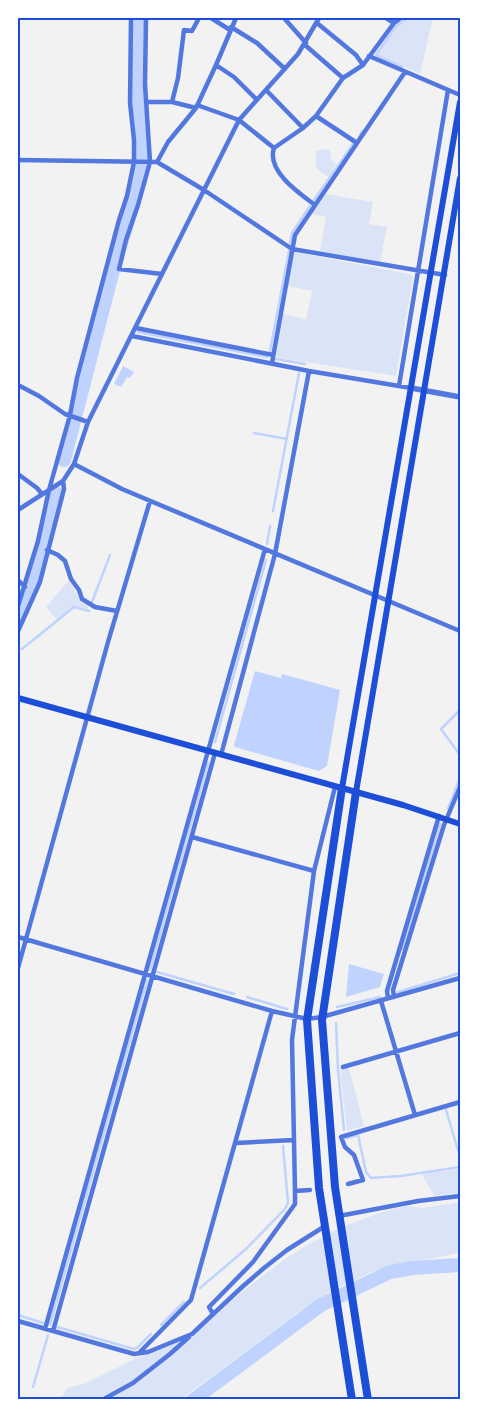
<svg xmlns="http://www.w3.org/2000/svg" width="478" height="1417" font-family="Raleway,sans-serif">
  <style>
    .green { fill: #dbe4f7 }
    .water { fill: #bfd3fe }
    .lines { fill: none; stroke-linecap: round; stroke-linejoin: round }
    .stream { stroke: #bfd3fe; stroke-width: 2.5 }
    .river { stroke: #bfd3fe; stroke-width: 14 }
    .minor { stroke: #5277de; stroke-width: 4.5 }
    .tertiary { stroke: #5277de; stroke-width: 5.5 }
    .secondary { stroke: #1d4ed8; stroke-width: 6 }
    .primary { stroke: #1d4ed8; stroke-width: 8 }
    .neatline { fill: none; stroke: #1d4ed8; stroke-width: 2 }
  </style>
  <rect width="100%" height="100%" fill="#f2f2f2"/>
  <path class="green" d="M410,18h23l-13,56 -43,-20 20,-28z
    M326,149l3,1 3,4 -2,5 6,5 -7,12h-2c-16,-10 -10,-10 -11,-25z
    M326,194l47,8 -4,22 18,3 -7,35 -60,-11 6,-34 -14,-3z
    M294,252l116,22 3,3 -17,99 -116,-18 -4,-2 7,-42 23,5 6,-28 -24,-5z
    M69,580l12,22 7,4v3l-14,-3 -17,14 -11,-13z
    M349,1068l15,58 -17,5 -7,-61z
    M460,1169v24l-26,3 -12,-22z
    M460,1202v52l-2,-1 -84,18 -43,20 -32,21 -118,87 -73,1 29,-17 41,-33 60,-55 47,-36 24,-15 33,-17 43,-16 22,-5 16,2z
    M184,1339l-12,12 -41,31 -35,17 -53,1 19,-4 5,-8 17,-4 53,-26z"/>
  <path class="water" d="M123,366l11,6 -4,6 -3,-1 -6,10 -7,-3z
    M255,671l26,7 1,-4 58,16 -13,76 -8,5 -84,-24 -1,-2z
    M349,964l35,10 -4,13 -34,10z"/>
  <g class="lines">
    <path class="stream" d="M402,67l-26,-12 20,-29 12,-8
      M359,137l3,-6
      M314,200l39,-56
      M290,243l2,-10 18,-27
      M138,332l129,25
      M270,351l19,-100
      M276,359l29,5
      M254,433l33,6
      M273,511l26,-138
      M267,544l3,-18
      M92,602l18,-47
      M22,649l52,-42 15,4
      M460,710l-19,19 19,26
      M215,742l51,-182
      M448,809l12,-31
      M403,949l37,-125
      M150,970l58,-207
      M157,972l77,22
      M398,992l62,-19
      M247,997l40,12
      M337,1007l43,-10
      M336,1023l2,47 6,60
      M446,1110l14,47
      M347,1138l11,-3 8,37 5,6 30,-2 59,-9
      M200,1288l46,-39 39,-40 3,-6 -5,-57
      M18,1315l25,8
      M50,1325l97,-345
      M161,1325l23,-23
      M57,1327l77,22 3,-1 14,-14
      M33,1387l15,-52"/>
    <path class="river" d="M64,460l49,-190 27,-90 3,-28 -6,-73 1,-61
      M18,619l15,-34 23,-92
      M193,1400l128,-95 69,-33 23,-4 47,-3"/>
    <path class="minor" d="M146,18l-1,66 5,78 -12,43 -12,35 -7,29 43,5
      M211,18l19,12
      M284,18l22,25
      M386,18l8,5
      M317,23l39,32 7,10
      M231,27l26,16 28,26
      M305,45l38,33
      M369,56l91,39
      M216,65l18,12 23,23
      M266,90l37,38
      M147,102h25l24,6
      M172,102l6,-24 6,-48 8,1 7,-13
      M197,105l42,15 35,28 29,-20 13,-12 27,-38 20,-13 31,-42 7,-5
      M316,116l41,27
      M274,148c-8,23 26,46 41,57
      M18,160l139,2 47,28 88,59 153,26
      M157,162l11,-20 28,-34 20,-43 20,-47
      M136,328l137,27
      M132,336l177,35 102,17
      M272,363l23,-128 110,-163
      M18,385l21,11 26,18 23,8
      M399,386l49,-296
      M74,464l48,25 338,142
      M18,474l19,14 5,6
      M18,510l45,-29 11,-17 14,-42 151,-302 59,-66 21,-36
      M47,550l11,5 7,6 6,18 8,11 3,9 13,8 22,4
      M18,580l7,7
      M18,606l20,-65 11,-51 21,-75 7,-37 42,-158 8,-24 7,-34v-22l-4,-37 1,-85
      M18,631l22,-49 24,-93 -1,-8
      M221,755l54,-201 34,-183
      M192,837l122,34
      M18,937l254,74 35,8 15,-2 138,-39
      M18,968l90,-326 42,-141
      M394,997l-1,-7 51,-165 16,-38
      M388,998l-1,-7 52,-175
      M381,1001l34,114
      M343,1067l117,-34
      M236,1143l58,-3
      M348,1184l15,-4 -9,-25 -9,-8 -4,-10 119,-35
      M295,1191l-3,-151 22,-169 21,-84
      M339,1216l79,-15 42,-5
      M213,1314l-4,-7 44,-45 42,-58v-13l15,-1
      M18,1321l116,33 14,-2 44,-18 50,-47 22,-19 23,-18 38,-24
      M45,1329l220,-780
      M53,1331l162,-578
      M140,1352l51,-52 81,-289
      M102,1400l31,-17 37,-29 19,-17"/>
    <path class="tertiary" d="M411,388l49,9"/>
    <path class="secondary" d="M18,698l385,107 57,19
      M342,788l118,-686
      M356,792l104,-614"/>
    <path class="primary" d="M342,788l-35,232 12,168 33,212
      M356,792l-34,228 13,167 33,213"/>
  </g>
  <rect width="478" height="1417" fill="none" stroke="#ffffff" stroke-width="38"/>
  <rect x="19" y="19" width="440" height="1379" class="neatline"/>
</svg>
